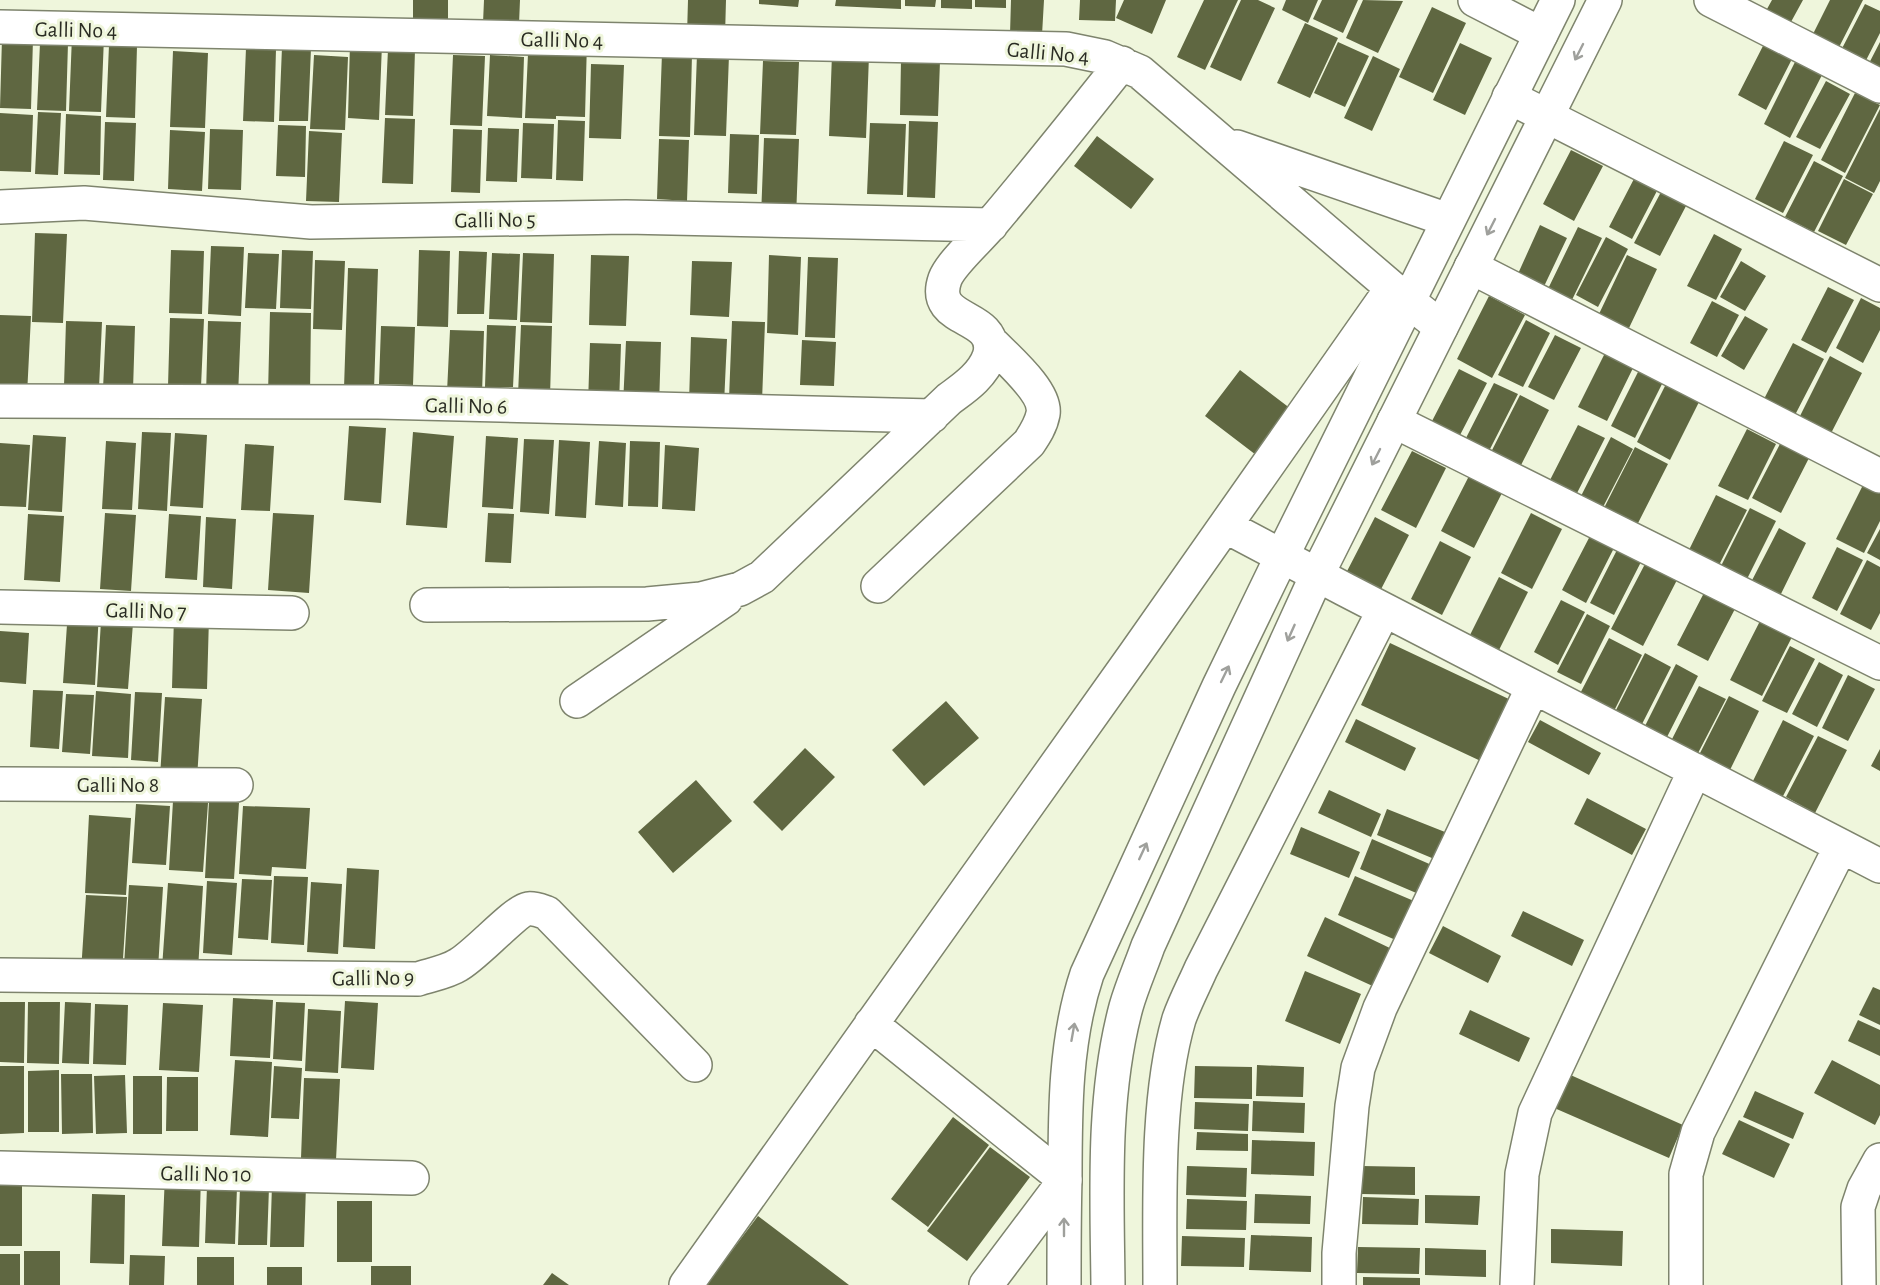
<svg xmlns="http://www.w3.org/2000/svg" width="1880" height="1285" font-family="'Alegreya Sans',sans-serif">
  <style>
    .building { fill: #5f6741 }
    .lines { fill: none; stroke-linecap: round; stroke-linejoin: round }
    .street-casing { stroke: #7e846d; stroke-width: 36 }
    .secondary-casing { stroke: #7e846d; stroke-width: 36 }
    .street { stroke: #fff; stroke-width: 33 }
    .secondary { stroke: #fff; stroke-width: 33 }
    .oneway { stroke: #9fa09c }
    .labels { text-anchor: middle; stroke-width: 6; stroke-linejoin: round; paint-order: stroke }
    .street-label { font-size: 22px; fill: #2a2c23; stroke: #eff6dc }
  </style>
  <rect width="100%" height="100%" fill="#eff6dc"/>
  <path class="building" d="M413,0h35v22h-35z
    M484,0h36l-1,24 -36,-1z
    M688,0h38l-1,36 -38,-1z
    M759,0h40l-1,7 -39,-3z
    M836,0h65v9l-66,-3z
    M905,0h31l-1,7 -30,-1z
    M941,0h31v9l-31,-1z
    M975,0h31v8l-31,-1z
    M1011,0h33l-2,35 -32,-1z
    M1080,0h36l-1,21 -36,-1z
    M1124,0h42l-14,34 -36,-16z
    M1204,0h34l-33,70 -28,-13z
    M1241,0h17l17,8 -34,73 -31,-14z
    M1286,0h32l-10,23 -26,-13z
    M1322,0h36l-15,33 -30,-14z
    M1363,0l40,1 -25,52 -32,-15z
    M1772,0h31l-17,31 -24,-13z
    M1830,0h33l-30,59 -26,-13z
    M1865,4l15,7v22l-21,41 -24,-12z
    M1432,7l34,16 -33,70 -34,-16z
    M1305,23l33,15 -28,60 -33,-15z
    M72,36l32,1 -3,75 -32,-1z
    M2,38l31,1 -2,70 -31,-1z
    M559,40l28,1 -2,76 -29,-1v3l-31,-1 3,-64 30,1z
    M1338,42l31,14 -24,51 -31,-14z
    M1765,42l28,15 -27,53 -28,-15z
    M1880,42v39l-16,-8z
    M40,43h28l-2,68 -29,-1z
    M350,43l32,1 -3,76 -31,-2z
    M1460,43l32,15 -27,57 -32,-15z
    M109,45l28,1 -2,72 -29,-1z
    M282,47l29,1 -3,73h-29z
    M246,48l30,1 -2,73 -31,-1z
    M388,49l27,1 -2,66 -28,-1z
    M173,51l35,2 -3,75 -35,-1z
    M662,53l30,1 -2,83 -31,-1z
    M697,54l32,1 -3,81 -32,-1z
    M832,54l37,1 -3,83 -37,-2z
    M314,55l34,2 -3,73 -35,-1z
    M453,55l32,1 -3,70 -32,-1z
    M490,55l34,2 -2,61 -35,-2z
    M1373,56l27,13 -28,62 -28,-13z
    M901,60l39,1 -2,55 -38,-1z
    M763,61l36,1 -3,73 -36,-1z
    M1795,62l27,13 -32,63 -26,-14z
    M591,64l33,1 -3,74 -32,-1z
    M1826,81l24,13 -30,55 -24,-12z
    M1855,93l25,12 -35,68 -24,-13z
    M1880,109v72l-6,12 -29,-15z
    M38,112l23,1 -3,62 -23,-1z
    M0,113l33,2 -2,57 -31,-1z
    M66,114l35,2 -1,59 -36,-1z
    M385,118l30,1 -2,65 -31,-1z
    M558,120l27,1 -2,60 -27,-1z
    M909,121l29,1 -3,76 -28,-1z
    M105,122l31,1 -2,58 -31,-1z
    M523,123l31,1 -2,55 -31,-1z
    M870,123l36,1 -3,71 -36,-1z
    M278,125l28,1 -1,51 -29,-1z
    M488,128l31,1 -2,53 -31,-1z
    M210,129l33,1 -2,60 -33,-1z
    M453,129l29,1 -2,63 -29,-1z
    M170,130l35,2 -3,59 -34,-2z
    M309,131l33,2 -3,69 -33,-1z
    M730,134l29,1 -2,59 -29,-1z
    M1097,136l57,43 -23,30 -57,-43z
    M764,138l35,1 -3,79 -35,-1z
    M659,139l30,1 -2,61 -30,-2z
    M1784,141l29,14 -30,58 -28,-14z
    M1571,150l32,16 -29,55 -31,-17z
    M1814,161l29,15 -29,56 -29,-15z
    M1636,175l23,12 -27,52 -23,-12z
    M1844,179l29,15 -27,51 -28,-14z
    M1661,192l25,14 -26,50 -26,-13z
    M1540,225l27,13 -29,61 -26,-12z
    M1578,227l24,11 -32,66 -24,-11z
    M35,233l32,1 -4,89 -31,-1z
    M1714,234l28,15 -26,51 -29,-14z
    M1606,237l22,12 -30,58 -22,-12z
    M211,246l33,1 -3,69 -33,-2z
    M171,250l33,1 -2,63 -33,-1z
    M282,250l31,1 -2,58 -31,-1z
    M419,250l31,1 -2,76 -31,-1z
    M459,251l28,1 -3,62h-27z
    M248,253l31,1 -3,55 -31,-1z
    M492,253l28,1 -3,66 -28,-1z
    M523,253l31,1 -2,69 -32,-1z
    M591,255l38,1 -3,70 -37,-1z
    M769,255l32,2 -3,78 -31,-2z
    M1627,255l30,14 -28,59 -30,-14z
    M808,257l30,1 -3,80 -30,-1z
    M315,260l30,1 -3,69 -29,-1z
    M692,261l40,1 -3,55 -39,-2z
    M1741,261l25,15 -21,35 -25,-14z
    M348,268l30,1 -4,121 -30,-2z
    M1828,287l26,13 -28,53 -25,-13z
    M1489,296l36,19 -33,63 -35,-19z
    M1861,298l19,10v22l-17,33 -27,-15z
    M1712,301l27,14 -22,42 -27,-14z
    M270,312l41,1 -1,81h-42z
    M0,315l31,1 -4,79 -27,-1z
    M1745,316l23,13 -24,41 -23,-14z
    M170,318l34,1 -3,68 -33,-1z
    M1526,320l24,13 -27,54 -25,-12z
    M66,321l36,1 -3,66 -35,-2z
    M208,321l33,1 -3,74 -32,-1z
    M732,321l33,1 -3,79 -33,-2z
    M106,325l29,1 -2,64 -30,-1z
    M487,325l29,1 -3,61h-28z
    M521,325l31,1 -2,71 -32,-2z
    M381,326l34,1 -2,58 -34,-1z
    M450,330l34,1 -2,63 -35,-2z
    M1555,335l26,13 -27,52 -26,-13z
    M691,337l36,2 -3,65 -35,-2z
    M802,340l34,2 -2,44 -34,-1z
    M626,341l35,1 -2,65 -36,-2z
    M590,343l31,1 -2,61 -31,-1z
    M1793,343l31,16 -29,56 -31,-16z
    M1607,349l28,15 -28,57 -29,-14z
    M1830,356l32,17 -36,70 -31,-17z
    M1642,364l24,12 -31,62 -24,-12z
    M1459,369l28,14 -28,54 -28,-14z
    M1240,370l55,42 -35,46 -55,-42z
    M1667,382l33,18 -30,60 -33,-18z
    M1494,383l24,11 -29,57 -23,-13z
    M1520,395l29,15 -34,67 -29,-15z
    M1578,425l27,13 -29,57 -27,-13z
    M349,426l37,2 -5,75 -37,-3z
    M1747,429l29,15 -28,56 -30,-14z
    M142,432l29,1 -4,78 -29,-2z
    M413,432l41,4 -7,92 -41,-3z
    M175,433l32,2 -4,73 -33,-2z
    M33,435l33,2 -4,75 -34,-2z
    M486,436l32,2 -5,71 -31,-2z
    M1611,437l22,12 -30,58 -22,-11z
    M524,439l30,1 -5,74 -29,-2z
    M559,440l31,2 -4,76 -31,-2z
    M106,441l30,2 -4,67 -30,-1z
    M599,441l27,2 -3,64 -28,-2z
    M630,441l30,1 -2,65 -30,-1z
    M0,443l30,2 -4,62 -26,-1z
    M245,444l29,2 -4,65 -29,-1z
    M1780,444l29,14 -28,55 -29,-15z
    M665,445l34,3 -4,63 -33,-2z
    M1635,447l33,17 -34,67 -33,-17z
    M1412,451l34,17 -30,60 -35,-18z
    M1469,476l33,17 -28,55 -33,-17z
    M1867,477l13,7v37l-16,32 -28,-14z
    M1716,495l31,15 -31,61 -30,-15z
    M1750,508l26,13 -30,60 -26,-13z
    M105,513l31,2 -5,76 -31,-2z
    M273,513l41,2 -5,78 -41,-3z
    M488,513l26,1 -3,49 -26,-1z
    M1531,513l31,16 -30,60 -31,-16z
    M28,514l36,2 -4,66 -36,-2z
    M169,514l32,2 -4,64 -32,-2z
    M206,517l30,2 -4,70 -29,-2z
    M1375,517l34,18 -32,62 -34,-18z
    M1779,528l27,15 -30,61 -29,-14z
    M1880,529v31l-13,-7z
    M1590,536l24,12 -28,55 -24,-13z
    M1440,541l31,16 -29,58 -31,-16z
    M1837,547l26,13 -26,51 -25,-13z
    M1618,548l24,12 -28,55 -24,-12z
    M1867,560l13,7v46l-9,17 -31,-16z
    M1645,564l32,16 -34,66 -32,-17z
    M1499,577l29,15 -34,68 -29,-15z
    M1706,589l31,16 -29,56 -31,-16z
    M1561,600l24,12 -27,53 -24,-13z
    M68,610l31,2 -4,73 -32,-2z
    M1587,614l23,12 -29,58 -24,-12z
    M174,616l35,1 -2,72 -35,-1z
    M101,621l32,2 -5,66 -31,-2z
    M1760,621l32,16 -30,59 -32,-16z
    M0,631l29,2 -3,51 -26,-2z
    M1609,638l33,17 -35,70 -34,-18z
    M1390,643l123,58 -28,62 -124,-58z
    M1790,646l25,13 -28,54 -25,-12z
    M1645,653l26,14 -31,61 -26,-14z
    M1819,662l24,13 -26,52 -25,-13z
    M1676,664l22,12 -31,61 -22,-11z
    M1848,675l27,14 -27,52 -26,-13z
    M1699,686l27,13 -30,58 -26,-14z
    M33,690l30,1 -4,58 -29,-2z
    M96,691l35,3 -3,64 -36,-2z
    M135,692l27,1 -4,69 -27,-2z
    M66,694l28,1 -4,59 -28,-2z
    M1729,696l30,15 -31,63 -31,-15z
    M165,697l37,2 -5,80 -37,-2z
    M946,701l33,37 -55,48 -32,-36z
    M1356,719l60,29 -11,23 -60,-29z
    M1540,720l61,33 -12,22 -61,-33z
    M1783,720l31,16 -32,62 -30,-15z
    M1818,736l29,14 -32,63 -29,-16z
    M805,748l30,29 -53,54 -29,-29z
    M1880,749v22l-9,-5z
    M696,780l36,41 -59,52 -35,-41z
    M1329,790l52,24 -10,23 -53,-24z
    M1587,798l59,31 -14,26 -58,-31z
    M173,801l35,2 -5,69 -34,-2z
    M209,801l30,2 -5,76 -29,-1z
    M136,804l34,2 -4,59 -34,-2z
    M243,806l67,2 -4,61 -34,-2 -1,9 -32,-2z
    M1387,809l63,25 -11,27 -62,-26z
    M89,815l42,3 -5,77 -41,-2z
    M1301,827l59,25 -11,26 -59,-24z
    M1372,839l62,27 -13,29 -61,-26z
    M347,868l32,2 -4,79 -32,-2z
    M274,876l34,1 -4,68 -33,-2z
    M1355,876l59,25 -16,40 -60,-26z
    M242,879l30,1 -4,60 -30,-2z
    M207,881l30,2 -5,72 -29,-2z
    M311,882l31,2 -4,70 -31,-2z
    M168,883l35,3 -5,84 -36,-2z
    M129,885l34,2 -5,82 -34,-3z
    M86,895l41,2 -5,77 -41,-2z
    M1523,911l61,29 -12,26 -61,-30z
    M1325,917l69,33 -17,38 -70,-32z
    M1443,926l58,30 -13,27 -59,-30z
    M1305,971l56,23 -21,50 -55,-23z
    M1873,987l7,3v35l-21,-10z
    M233,998l40,2 -3,58 -40,-2z
    M345,1001l33,2 -4,67 -33,-2z
    M0,1002h25l-1,61 -24,-1z
    M28,1002h32l-1,62 -32,-1z
    M65,1002l26,1 -2,61 -27,-1z
    M276,1002l29,1 -3,58 -29,-2z
    M163,1003l40,2 -4,67 -40,-2z
    M95,1004l33,1 -2,60 -33,-1z
    M308,1009l33,2 -3,62 -33,-2z
    M1470,1010l60,28 -11,24 -60,-28z
    M1858,1020l22,10v26l-32,-15z
    M235,1060l37,2 -4,75 -38,-2z
    M1832,1060l48,25v30l-5,10 -61,-32z
    M1257,1065l47,2 -1,30 -47,-1z
    M0,1066h24v67l-24,1z
    M274,1066l28,2 -3,51 -28,-1z
    M1195,1066l57,1v32l-58,-1z
    M59,1070v62h-31v-61z
    M1566,1073l117,52 -14,33 -117,-51z
    M61,1074h31l1,59 -31,1z
    M125,1075l2,58 -31,1 -2,-58z
    M133,1076h29v58h-29z
    M167,1077h31v54h-32z
    M304,1078l36,1 -4,81 -35,-2z
    M1755,1091l49,22 -11,26 -50,-22z
    M1253,1101l52,2 -1,30 -52,-2z
    M1195,1102l54,2 -1,27 -54,-2z
    M953,1117l36,28 -61,82 -37,-28z
    M1739,1120l51,24 -16,34 -52,-24z
    M1197,1132l51,2v17l-52,-1z
    M1252,1140l63,2 -1,34 -63,-2z
    M990,1147l40,30 -63,84 -40,-30z
    M1187,1166l60,2 -1,29 -60,-2z
    M1362,1166l53,1v28l-53,-1z
    M165,1174l36,1 -2,72 -37,-1z
    M0,1181h22v65h-22z
    M272,1185l34,1 -2,61h-34z
    M207,1186l30,1 -2,57 -30,-1z
    M240,1187h29l-2,58h-29z
    M92,1194l33,1 -1,69 -34,-1z
    M1255,1194l56,2 -1,28 -56,-1z
    M1425,1195l55,1 -2,29 -53,-2z
    M1363,1197l56,2 -1,26 -56,-1z
    M1187,1199l60,2 -1,29 -60,-1z
    M337,1201h35v61h-35z
    M758,1216l91,69h-143z
    M1551,1229l72,2 -1,35 -71,-3z
    M1251,1235l61,2 -1,35 -62,-2z
    M1182,1236l63,2 -1,29 -63,-1z
    M1358,1247l62,1 -1,26 -62,-1z
    M1425,1248l61,2v27l-61,-2z
    M24,1251h36v34h-36z
    M0,1254h20v31h-20z
    M130,1255l35,1 -1,29h-35z
    M197,1257h37v28h-37z
    M371,1266h40v19h-40z
    M267,1267h35v18h-35z
    M552,1273l17,12h-26z
    M1363,1277l57,1v7h-57z"/>
  <g class="lines">
    <g class="street-casing">
      <path id="street" d="M1475,0l66,34
        M1711,0l169,86
        M0,27l1066,22 39,8 35,15 252,216 49,39
        M1509,97l371,188
        M1237,147l211,73
        M0,207l84,-4 227,19 315,-5 365,8
        M1471,267l409,209
        M0,401l378,1 554,14
        M1394,421l486,242
        M1225,526l121,64 534,276
        M878,586l151,-143c6,-9 12,-18 14,-29 4,-22 -38,-57 -53,-73
        M427,605l220,-1 54,-5 39,-10 22,-12 187,-178c8,-6 17,-12 25,-20 12,-12 25,-32 10,-48 -15,-16 -51,-18 -39,-52 6,-16 35,-41 47,-56 44,-52 87,-106 130,-160
        M0,607l292,6
        M577,701l149,-102
        M0,784l236,1
        M0,975l418,4c12,-4 29,-7 40,-14 17,-9 57,-54 70,-56 6,-1 13,2 19,4l148,152
        M871,1024l194,156 -79,105
        M0,1168l412,10
        M686,1285l449,-631 257,-366
        M1160,1285c0,-81 -4,-188 19,-266 6,-17 15,-34 22,-50l183,-359
        M1339,1285v-32l13,-147 6,-38 22,-60 153,-321
        M1517,1285l5,-111 13,-61 160,-343
        M1686,1285v-111l12,-42 143,-286
        M1859,1285l-1,-78 6,-18 16,-29"/>
    </g>
    <g class="secondary-casing">
      <path id="secondary" d="M1064,1285c0,-35 0,-71 1,-106 0,-69 0,-139 22,-205l132,-288 63,-130 276,-556
        M1108,1285c-1,-93 -6,-188 18,-278 6,-21 15,-41 22,-61l169,-371 288,-575"/>
    </g>
    <use href="#street" class="street"/>
    <use href="#secondary" class="secondary"/>
  </g>
  <defs><path id="oneway-shaft" d="M-6 0H5M1.5-3L5.5 0L1.5 3" fill="none" stroke-width="1.6" stroke-linecap="round" stroke-linejoin="round" transform="scale(1.5)"/></defs>
  <g class="oneway">
    <use href="#oneway-shaft" transform="translate(1579 52) rotate(117)"/>
    <use href="#oneway-shaft" transform="translate(1491 227) rotate(117)"/>
    <use href="#oneway-shaft" transform="translate(1376 457) rotate(117)"/>
    <use href="#oneway-shaft" transform="translate(1291 633) rotate(114)"/>
    <use href="#oneway-shaft" transform="translate(1225 674) rotate(-64)"/>
    <use href="#oneway-shaft" transform="translate(1143 851) rotate(-65)"/>
    <use href="#oneway-shaft" transform="translate(1073 1032) rotate(-80)"/>
    <use href="#oneway-shaft" transform="translate(1064 1227) rotate(-90)"/>
  </g>
  <g class="labels">
    <g class="street-label">
      <text transform="translate(76 29) rotate(1)" y="8">Galli No 4</text>
      <text transform="translate(562 39) rotate(1)" y="8">Galli No 4</text>
      <text transform="translate(1048 52) rotate(5)" y="8">Galli No 4</text>
      <text transform="translate(495 219) rotate(-1)" y="8">Galli No 5</text>
      <text transform="translate(466 405) rotate(1)" y="8">Galli No 6</text>
      <text transform="translate(146 610) rotate(1)" y="8">Galli No 7</text>
      <text x="118" y="792">Galli No 8</text>
      <text transform="translate(373 977) rotate(-1)" y="8">Galli No 9</text>
      <text transform="translate(206 1173) rotate(1)" y="8">Galli No 10</text>
    </g>
  </g>
</svg>
